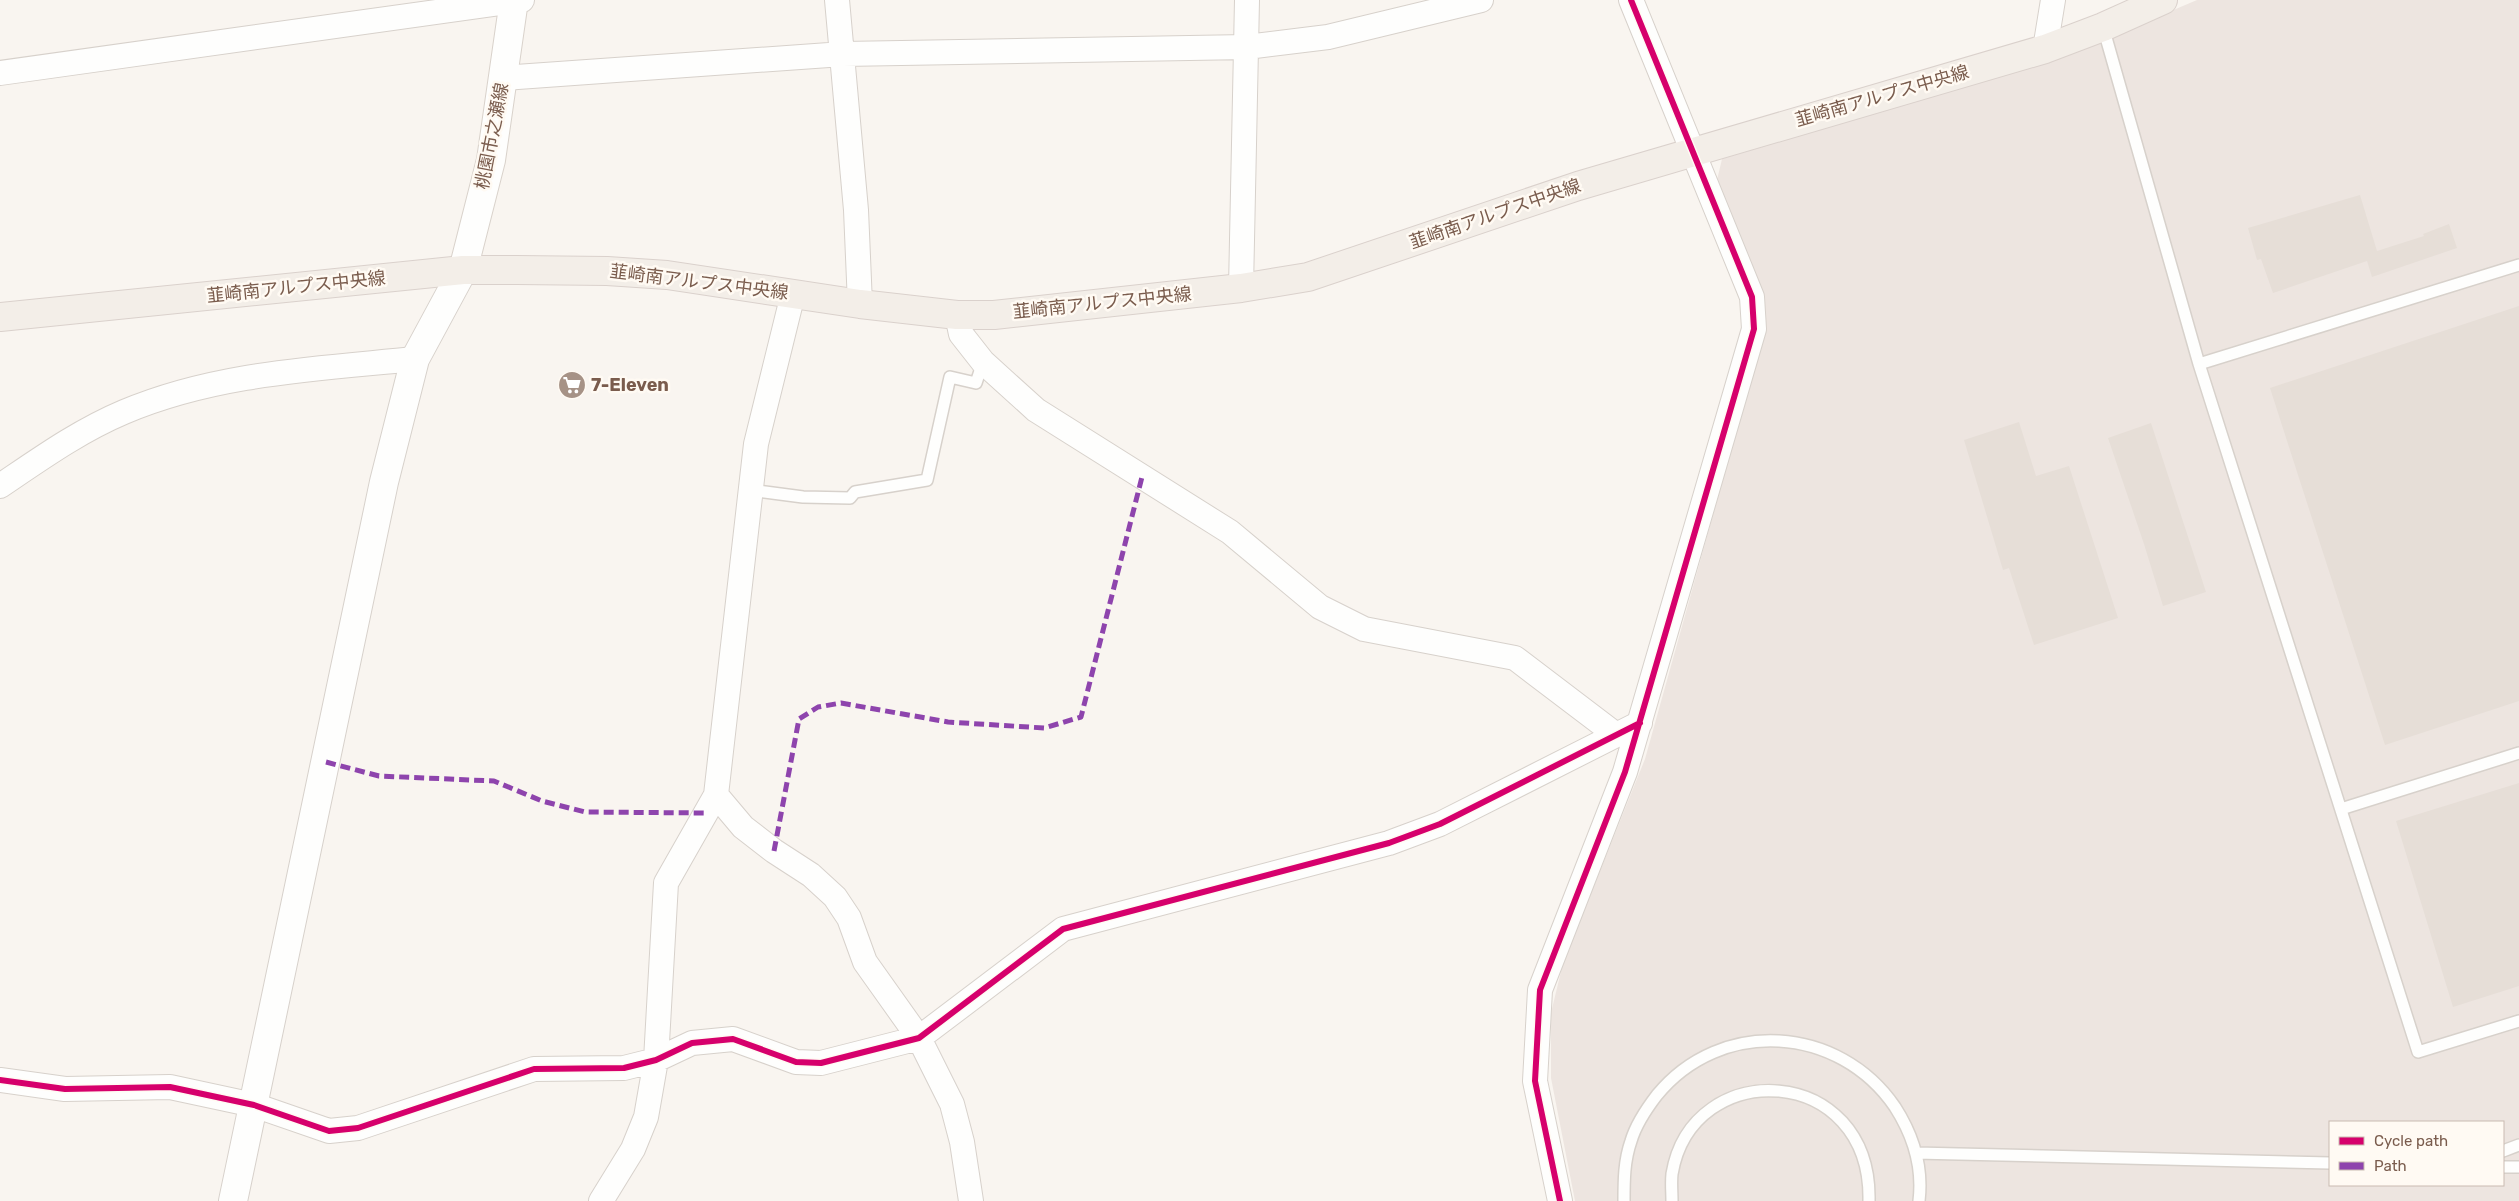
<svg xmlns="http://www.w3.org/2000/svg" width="2519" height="1201" font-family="Rubik,'Noto Sans JP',sans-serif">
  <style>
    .industrial { fill: #ede5e0; fill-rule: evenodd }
    .building { fill: #e6ded7 }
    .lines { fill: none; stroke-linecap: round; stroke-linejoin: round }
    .service-casing { stroke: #d7d1cb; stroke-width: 14 }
    .minor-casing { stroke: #d7d1cb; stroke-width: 26 }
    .tertiary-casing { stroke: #d7d1cb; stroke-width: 30 }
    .secondary-casing { stroke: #d9d2cb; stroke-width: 30 }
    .primary-casing { stroke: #dad1cc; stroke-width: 30 }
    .service { stroke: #fefefd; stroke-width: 11 }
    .minor { stroke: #fefefd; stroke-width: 24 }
    .tertiary { stroke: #fefefd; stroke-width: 28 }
    .secondary { stroke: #fefefd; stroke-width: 28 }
    .primary { stroke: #f3eee8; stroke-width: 28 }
    .quiet { stroke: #8e44ad; stroke-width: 5; stroke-dasharray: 10 5; stroke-linecap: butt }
    .cycleway-casing { stroke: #fffaf3; stroke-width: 9 }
    .cycleway { stroke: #d6006c; stroke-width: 6 }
    .labels { text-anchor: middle; stroke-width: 5; stroke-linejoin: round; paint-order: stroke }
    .street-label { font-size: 18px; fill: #7a5c4d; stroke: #fffaf3 }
    .poi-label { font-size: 18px; font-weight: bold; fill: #7a5c4d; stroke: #fffaf3; text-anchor: start }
  </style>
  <rect width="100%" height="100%" fill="#f9f5f0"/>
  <path class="industrial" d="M2197,0h322v1201h-944l-24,-123v-65l12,-50 82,-204 119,-427 -47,-152 5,-21 350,-106zM2330,1122h173v63h-173z"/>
  <path class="building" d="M2360,195l17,56 47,-15 -1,-2 26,-10 8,24 -85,29 -5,-16 -94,32 -12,-34 -4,1 -9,-32z
    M2519,306v395l-134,44 -115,-357z
    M2019,422l17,54 33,-10 49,152 -84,27 -25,-77 -6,2 -39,-130z
    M2151,423l55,169 -43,14 -19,-62 -36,-106z
    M2519,783v203l-66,21 -57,-186z"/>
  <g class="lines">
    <g class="service-casing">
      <path id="service" d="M2103,27l96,337 219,688 101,-31
        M2199,364l320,-99
        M750,490l53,7 47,1 5,-6 72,-12 23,-103 26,6 7,-21
        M2341,809l178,-56
        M2503,1151l16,-6
        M1916,1153l414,10
        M2503,1167h16
        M1624,1201c0,-20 0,-40 7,-60 5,-17 16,-33 26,-46 64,-78 182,-70 238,12 18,28 28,61 24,94
        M1672,1201c0,-9 -1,-18 0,-27 20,-119 200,-111 197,27"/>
    </g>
    <g class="minor-casing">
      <path id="minor" d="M837,0l19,210 4,94
        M2045,49l8,-49
        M0,73l522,-73
        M503,78l340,-24 404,-7 81,-10 153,-37
        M1241,288l6,-288
        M957,315l4,19 22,28 53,48 194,122 90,75 44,22 151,29 100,76
        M0,486c40,-27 79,-55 124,-74 92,-39 192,-43 291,-53
        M716,795l27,32 31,24 37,24 24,22 14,21 16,44 54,76 33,66 10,38 9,59
        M0,1080l65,9 105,-2 84,18 75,26 29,-3 176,-59 90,-1 32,-8 36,-17 41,-4 63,23 25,1 98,-25 144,-109 326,-86 51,-19 200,-101
        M601,1201l32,-52 13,-32 10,-57 10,-177 50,-88 40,-351 37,-150
        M1560,1201l-25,-120 5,-91 85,-218 129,-443 -2,-32 -121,-297"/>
    </g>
    <g class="tertiary-casing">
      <path id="tertiary" d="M233,1201l151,-719 31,-123 48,-89"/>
    </g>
    <g class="secondary-casing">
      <path id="secondary" d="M463,270l28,-110 23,-160"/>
    </g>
    <g class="primary-casing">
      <path id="primary" d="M0,317l463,-47h54l90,1 60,4 193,29 97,11h37l247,-27 67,-11 270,-91 467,-137 58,-22 60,-27"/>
    </g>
    <use href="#service" class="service"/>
    <use href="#minor" class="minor"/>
    <use href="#tertiary" class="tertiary"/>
    <use href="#secondary" class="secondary"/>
    <use href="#primary" class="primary"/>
    <path class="quiet" d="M326,762l53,14 115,5 48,20 43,11 121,1
      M774,851l25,-132 19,-12 23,-4 107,19 96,6 37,-11 61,-240"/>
    <g class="cycleway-casing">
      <path id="cycleway" d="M0,1080l65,9 105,-2 84,18 75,26 29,-3 176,-59 90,-1 32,-8 36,-17 41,-4 63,23 25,1 98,-25 144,-109 326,-86 51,-19 200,-101
        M1560,1201l-25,-120 5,-91 85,-218 129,-443 -2,-32 -121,-297"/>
    </g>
    <use href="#cycleway" class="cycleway"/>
  </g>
  <defs>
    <g id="supermarket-disc" transform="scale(1.4375)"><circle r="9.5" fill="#a69286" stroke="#fffaf3"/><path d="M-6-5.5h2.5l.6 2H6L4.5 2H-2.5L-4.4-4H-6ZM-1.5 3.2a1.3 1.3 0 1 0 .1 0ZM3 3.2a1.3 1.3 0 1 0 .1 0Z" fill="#fff"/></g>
  </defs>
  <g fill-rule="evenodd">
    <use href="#supermarket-disc" x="572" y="385"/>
  </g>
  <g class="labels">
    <g class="street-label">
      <text transform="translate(1882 96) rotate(-16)" y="6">韮崎南アルプス中央線</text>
      <text transform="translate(492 136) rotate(-79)" y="6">桃園市之瀬線</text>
      <text transform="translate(1495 214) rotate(-19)" y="6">韮崎南アルプス中央線</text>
      <text transform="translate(699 282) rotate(7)" y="6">韮崎南アルプス中央線</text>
      <text transform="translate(296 287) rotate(-6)" y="6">韮崎南アルプス中央線</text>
      <text transform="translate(1102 303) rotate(-6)" y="6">韮崎南アルプス中央線</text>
    </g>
    <g class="poi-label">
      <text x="591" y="391">7-Eleven</text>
    </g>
  </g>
  <rect x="2329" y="1121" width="175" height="65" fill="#fffaf3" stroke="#cabbb1"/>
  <rect x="2339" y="1137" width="25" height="8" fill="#d6006c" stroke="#cabbb1"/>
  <text x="2374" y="1146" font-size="15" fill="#7a5c4d">Cycle path</text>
  <rect x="2339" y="1162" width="25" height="8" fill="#8e44ad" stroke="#cabbb1"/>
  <text x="2374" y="1171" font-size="15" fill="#7a5c4d">Path</text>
</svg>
